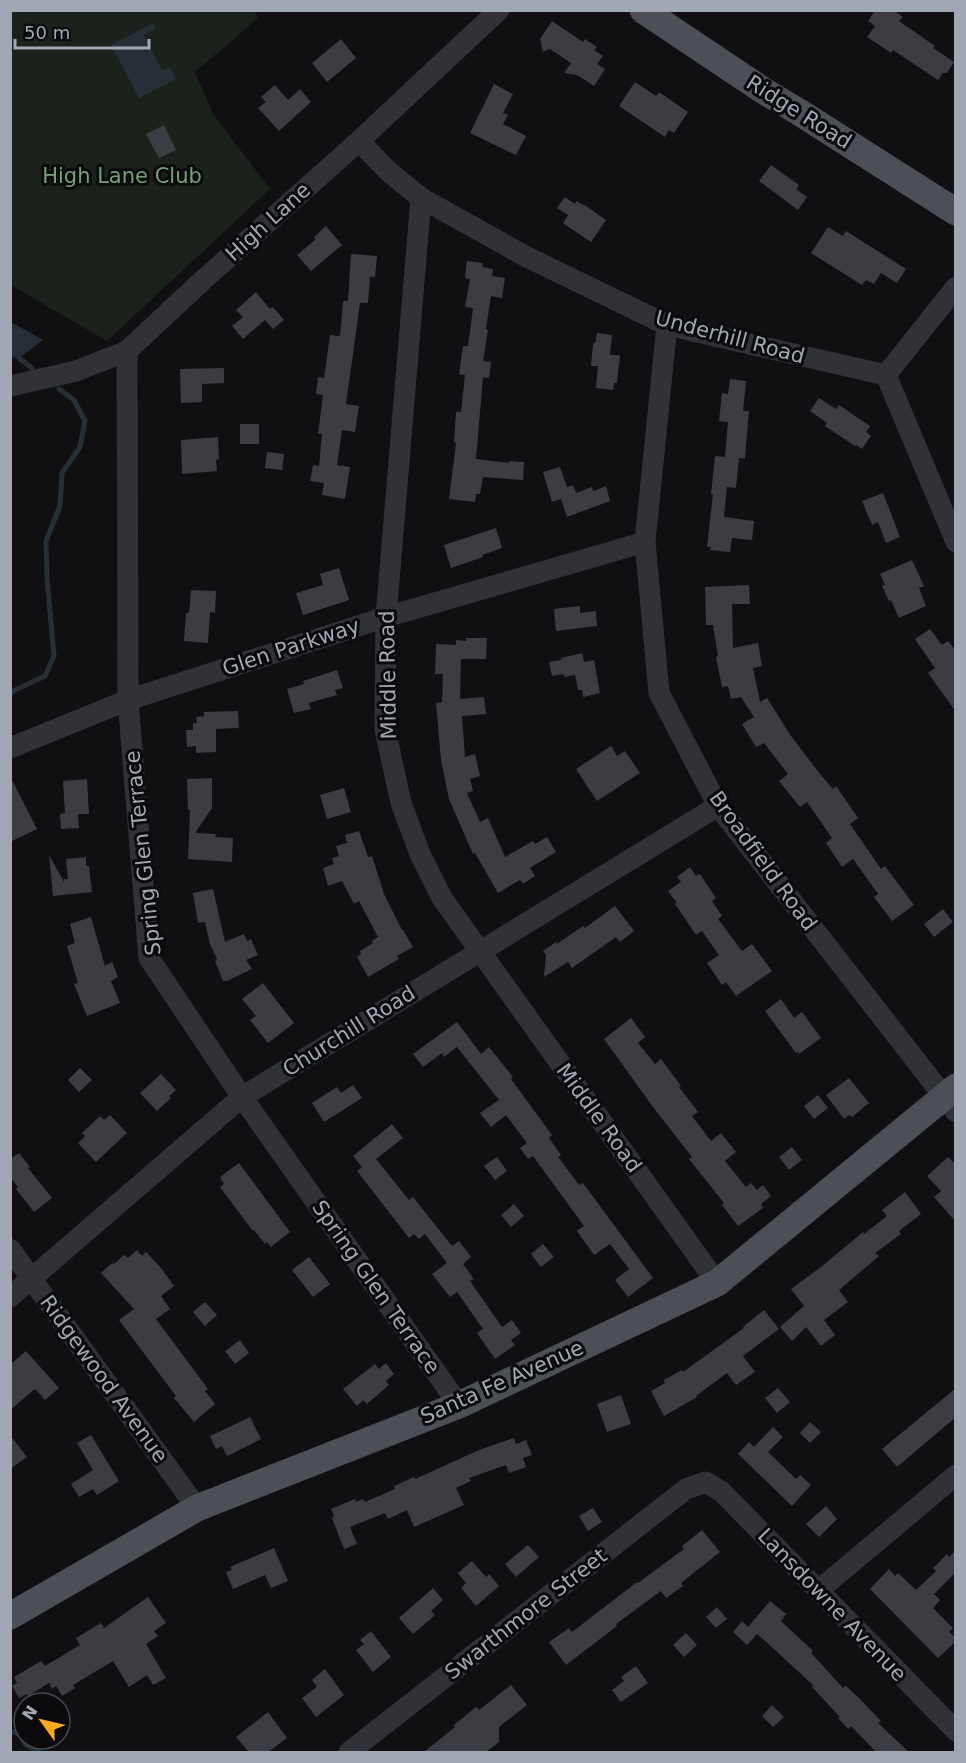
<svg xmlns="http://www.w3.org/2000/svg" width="966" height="1763" font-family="'DejaVu Sans',sans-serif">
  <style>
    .green { fill: #1b221b }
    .water { fill: #272f36 }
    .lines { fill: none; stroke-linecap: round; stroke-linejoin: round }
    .stream { stroke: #272f36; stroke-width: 5 }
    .building { fill: #3c3d42 }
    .minor { stroke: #313237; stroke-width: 21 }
    .major { stroke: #4d4f56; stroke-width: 27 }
    .labels { text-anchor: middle; stroke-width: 6; stroke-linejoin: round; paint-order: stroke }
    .street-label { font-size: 21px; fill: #a1a7b3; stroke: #0b0b0d }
    .park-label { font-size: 21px; fill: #779f78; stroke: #0b0b0d }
  </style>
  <rect width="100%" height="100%" fill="#101012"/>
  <path class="green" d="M11,11h243l4,7 -63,54 18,42 57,75 -163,152 -96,-56z"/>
  <path class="water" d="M153,23l3,6 -12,6 18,35 8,-3 6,12 -37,19 -28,-53z
    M11,322l32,18 -24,18 -8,-1z"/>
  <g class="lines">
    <path class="stream" d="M19,358l13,10
      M10,693l5,-3 30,-14 9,-20 -7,-78 -1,-37 14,-35 2,-33 18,-26 5,-26 -11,-21 -15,-11
      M10,1731l10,3 5,10 14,8"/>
  </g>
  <path class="building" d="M875,10h18l10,7 -4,4 36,25 -2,2 21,14 -7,11h-4l-5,7 -45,-30 -2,3 -24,-16 8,-11 -7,-5z
    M552,21l31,21 2,-3 12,8 -3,3 9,6 -6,8 8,5 -11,17 -17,-11 -13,-2 7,-10 -21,-14 -7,3 -3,-13z
    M341,39l15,19 -29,24 -15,-19z
    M635,82l21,14 3,-4 29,20 -14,21 -5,-3 -4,7 -46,-31z
    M494,84l19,10 -10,19 5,2 -5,9 23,12 -10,19 -46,-22z
    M275,85l13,15 12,-11 11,13 -32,29 -21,-23 8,-6 -5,-5z
    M164,125l12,25 -17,8 -13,-24z
    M771,165l28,20 -3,4 11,8 -9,13 -39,-29z
    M565,197l10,7 1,-3 10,5 20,14 -15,22 -28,-19 5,-8 -11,-7z
    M326,226l16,19 -31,26 -14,-16 19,-16 -2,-2z
    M828,227l15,9 3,-5 60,38 -9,14 -16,-10 -7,11 -8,-4 -4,5 -51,-32z
    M351,254l26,2 -2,21h-5l-2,26h-8l-14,101 13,2 -4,26 -13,-2 -5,35 13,2 -5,32 -23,-4 2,-12 -14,-2 3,-16 6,1 3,-32h-4l5,-39 -7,-1 2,-17 6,1 6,-43 10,1 3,-35h5z
    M467,261l16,2 -1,4 11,2 -1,7 13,2 -3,20 -11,-2 -5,33 2,1 -5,31 8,1 -2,16 -6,-1 -7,82 33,4v-2l15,1 -1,18 -40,-3 -3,17h-4l-1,8 -26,-3 7,-56 -2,-1 2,-30h5l4,-37 -6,-1 4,-28h5l5,-38 -8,-1 5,-28 -5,-1z
    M256,292l14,17 3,-2 11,13 -11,9 -8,-9 -22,19 -11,-13 11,-9 -7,-7z
    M597,333l15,2 -2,20h10l-3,28h-3l-1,7 -17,-2 2,-22h-7l2,-22 3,-3z
    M224,368v15l-22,1v18l-21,1 -1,-34z
    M730,379l16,2 -3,30h6l-4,48 -6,-1 -3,30 -9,-1 -3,30 30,4 -2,19 -20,-2 -2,14 -20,-2 1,-3h-4l6,-53h-2l4,-38 10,1 3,-35 -9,-1 3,-28 6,1z
    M819,398l17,11 3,-4 31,21 -4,6 5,4 -9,13 -6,-4 -1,1 -30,-20 2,-3 -17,-12z
    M240,424h19v20h-19z
    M218,437l1,22 -3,1 1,11 -35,3 -1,-34z
    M267,452l17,2 -2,16 -17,-2z
    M560,467l7,20 6,-2 3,8 16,-6 1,4 13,-5 4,15 -43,16 -6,-18 -9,3 -9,-30z
    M883,493l17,44 -14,6 -8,-21 -6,3 -10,-24z
    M496,528l6,20 -20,7 1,2 -32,11 -7,-23z
    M912,560l12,26 -5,2 7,18 -27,12 -8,-18 -2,1 -7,-15 3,-1 -5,-11z
    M339,568l10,32 -46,15 -7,-22 27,-8 -3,-11z
    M749,585l1,19h-18l1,44 25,-5 4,23 -9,2 7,34 7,-4 24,38 29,38 13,15 3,-3 22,32 -8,6 31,45 4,-3 29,39 -22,16 -18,-24 4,-3 -25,-35 -11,8 -16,-24 6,-5 -25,-36 -7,5 -21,-26 9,-7 -24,-31 -8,4 -14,-23 12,-7 -13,-20 -10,2 -3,-13 -6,1 -6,-30 2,-1 -5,-31h-7l-1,-38z
    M191,590l25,1 -1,22 -5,-1 -2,31 -24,-2 2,-28h3z
    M580,606v7l16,-2 1,15 -41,5 -2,-22z
    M930,629l12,16 6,-4 8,10v61l-28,-39 7,-5 -20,-29z
    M466,638h21l-1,21h-25l-1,40 24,-2 2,17 -24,2 3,41 10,-3 5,22 -10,3 3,12 -6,2 13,29 8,-4 17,39 28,-16 2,3 12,-7 9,15 -26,16 5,8 -12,8 -3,-4 -22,13 -23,-40 -2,1 -24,-55 -8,-39 -5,-57 6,-1 1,-28h-8l1,-30 20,1v-5l10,1z
    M582,653l2,9 10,-2 6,33 -17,4 -1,-7h-4l-3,-15 -11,2v-3l-12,2 -3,-14 12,-2v-2z
    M337,670l6,18 -8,2 2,5 -28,8 2,6 -17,4 -7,-24 17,-5 -1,-3z
    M238,711l1,17 -23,1v23l-20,1v-7l-9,1 -1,-17h7v-7h4l-1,-6 8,-1v-4z
    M611,746l6,10 8,-5 15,22 -43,28 -21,-32z
    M10,776l27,53 -27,13z
    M212,778v30l-17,25 21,1 -1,3 18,1 -1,24 -44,-3 2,-49h-2l-1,-31z
    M87,779l2,35h-11l1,14 -18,1 -1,-15 5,-1 -2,-32z
    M344,788l7,24 -24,7 -7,-24z
    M359,831l9,26 4,-1 12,38 18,36h1l10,17 -16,9 2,3 -31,18 -11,-20 4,-3 -1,-3 13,-8 -1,-2 6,-4 -19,-36 -5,3 -12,-23 -14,5 -5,-18 11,-4 -2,-6 7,-2 -3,-10 11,-3 -2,-8z
    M49,855l15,27v-3h4l-2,-20 20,-2v9h3l3,26 -39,4z
    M690,867l6,9 4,-2 16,24 -4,3 10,15 -4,3 24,32 10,-7 20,27 -36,25 -10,-14 -4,3 -15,-22 12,-8 -17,-24 -6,4 -21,-31 2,-1 -9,-12 13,-9 -4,-5z
    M213,889l12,53 19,-8 3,7 4,-2 7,16 -12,5 6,9 -25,12h-4l-8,-20 2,-2 -7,-15 -5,-22 -7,1 -5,-30z
    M615,906l19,25 -14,11 -4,-5 -44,31 -4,-6 -24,15 2,-22 -3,-4 13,-9 1,2 26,-18 2,2z
    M943,909l10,13 -19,15 -10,-13z
    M91,917l14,49 7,-4 6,15 -7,4 9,22 -33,13 -13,-32 4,-1 -11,-37 8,-3 -5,-19z
    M263,983l31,40 -26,20 -18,-23 6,-4 -14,-17z
    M781,999l13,19 8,-6 19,26 -22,16 -1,-2 -2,1 -31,-42z
    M631,1018l14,19 -7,6 17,21 6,-5 20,27 -2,1 19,25 -6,4 19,25 10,-8 15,19 -11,9 21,26 5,-4 6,7 6,-5 8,11 -10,8 2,4 -25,18 -16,-21 2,-2 -35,-44 3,-2 -39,-50 -49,-68z
    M457,1022l24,32 8,-7 24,30 -2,2 41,56 -3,3 12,17 -3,2 21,28 4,-2 70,95 -25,19 -13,-17 14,-11 -19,-25 -16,11 -17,-24 7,-5 -51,-70 -5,3 -8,-11 7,-5 -21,-28 -15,12 -11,-14 19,-13 -42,-53 -13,10 -2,-4 -19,14 -10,-13z
    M80,1068l12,12 -13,12 -11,-12z
    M161,1074l15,16 -7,6 2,2 -14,13 -17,-18z
    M849,1078l20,25 -17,14 -2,-2 -6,4 -18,-24z
    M353,1085l9,13 -38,24 -12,-19 25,-16 4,6z
    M818,1095l10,13 -14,11 -10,-13z
    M110,1115l17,18 -31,29 -18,-19 7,-7 -3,-3 18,-17 4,4z
    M392,1124l11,14 -27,21 33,41 4,-3 39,49 7,-5 12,16 -8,7 11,15 -4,2 32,46 10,-7 9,13 -10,7 4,5 -20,14 -18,-26 6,-4 -26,-37 -7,5 -18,-23 15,-11 -22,-29 -6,5 -5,-5 -5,4 -52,-67 5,-4 -9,-11z
    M792,1147l10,13 -13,10 -10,-13z
    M19,1153l11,14 -2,1 24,30 -18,14 -18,-23 2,-2 -8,-10v-18z
    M497,1157l10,14 -12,9 -11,-14z
    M948,1157l8,8v57l-22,-25 7,-6 -14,-15z
    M239,1163l51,69 -19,15 -4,-5 -2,2 -11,-14 -1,1 -33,-44 4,-3 -4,-7z
    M905,1192l16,22 -22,17 2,3 -26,19 4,3 -40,34 9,12 -24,18 11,15 -14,11 -15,-19 -14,14 -12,-14 24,-21 -13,-17 30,-22 42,-35 1,2 23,-18 -5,-6z
    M514,1204l10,12 -13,11 -10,-12z
    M543,1244l11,13 -13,10 -10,-13z
    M137,1250l5,6 4,-4 15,16 13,18 -13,10 9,13 -14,10 52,70 -3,2 10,13 -21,18 -20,-24 2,-2 -57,-76 15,-11 -33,-36 11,-10 2,1 10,-9 4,3z
    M309,1257l21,27 -17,13 -21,-27z
    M205,1302l12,13 -12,11 -12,-14z
    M764,1310l15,19 -36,27 12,16 -19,13 -9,-12 -31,23 1,1 -33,19 -13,-25 14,-8 -1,-3 18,-10 1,2 61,-44 -1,-1z
    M240,1340l9,13 -14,11 -10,-13z
    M26,1351l33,37 -14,12 -10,-11 -25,21v-45z
    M386,1363l8,11 -8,7 3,4 -22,19 -4,-4 -6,6 -14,-17 32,-25 4,5z
    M778,1388l12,14 -13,11 -12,-15z
    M956,1388v29l-59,50 -15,-18z
    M621,1395l10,29 -24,8 -10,-28z
    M250,1417l11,22 -34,17 -5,-10 -6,3 -6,-13z
    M810,1422l11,10 -11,11 -10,-10z
    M773,1427l10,10 -15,15 28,27 4,-4 11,10 -19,21 -54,-52 11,-12 5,5z
    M10,1435l17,22 -17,12z
    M91,1435l28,46 -22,14 -4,-6 -14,8 -8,-13 22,-14 -16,-27z
    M514,1438l2,6 10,-4 6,15 -9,3 3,9 -17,6 -3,-8 -37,13 2,3 -15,7 8,17 -50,22 -7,-17 -19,9 -3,-6 -35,14 7,17 -13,5 -12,-31 2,-2 -3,-7 24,-10 1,3 7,-3 2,3 30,-13 -1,-3 20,-9 1,2 64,-29z
    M826,1506l11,13 -18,18 -13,-13z
    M593,1508l9,14 -14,9 -9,-15z
    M702,1530l18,22 -39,31 2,3 -17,12 -5,-7 -45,33 1,2 -51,39 -17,-23 20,-14 3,4 65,-50 1,1 46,-34 -2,-3z
    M528,1545l11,12 -23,20 -11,-13z
    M274,1548l14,33 -17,7 -6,-13 -32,14 -7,-17 6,-2 -2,-3z
    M956,1550v22l-22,22 6,6 -7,8 20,20 -4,4 7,6v3l-18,17 -68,-69 19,-20 6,7 3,-3 18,17 20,-19 -3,-3 14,-14 2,3z
    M472,1561l14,16 3,-3 10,12 -23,20 -15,-18 5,-5 -8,-10z
    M433,1588l10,12 -12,11 4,4 -22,19 -14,-16z
    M148,1597l18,26 -12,8 4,5 -12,8 20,34 -13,7 -6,-10 -18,12 -16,-26 -40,24 2,3 -13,8 -6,-10 -4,3 -3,-6 -21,13 -1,-2 -8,4 -7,-12 5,-3 -3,-6 27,-16 4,5 35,-21 -4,-7 25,-15 3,5z
    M770,1601l16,13 -5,7 32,30 -2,2 32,35 3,-2 13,12 22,23 -3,2 31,29h-33l-25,-26 -3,3 -10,-11 2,-1 -28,-30 1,-2 -49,-45 -7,-6 -10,11 -14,-13 9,-11 6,6z
    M717,1607l10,12 -11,9 -10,-11z
    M371,1631l20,26 -18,15 -17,-22 8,-6 -4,-4z
    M686,1633l11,12 -13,12 -11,-12z
    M636,1666l12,17 -27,19 -9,-12 12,-9 -3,-4z
    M325,1669l19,26 -28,22 -14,-19 15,-11 -5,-7z
    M511,1685l16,20 -28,22v15l-13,10h-62l31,-25 -1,-2 22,-18 3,3z
    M772,1705l12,12 -11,10 -11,-11z
    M268,1712l19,26 -19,14h-19l-13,-15z"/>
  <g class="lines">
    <path class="minor" d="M359,141l29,30 33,27 -35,419 -1,112 16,74 19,51 22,44 275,385
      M421,198l104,58 142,69 219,50
      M667,325l-22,217 14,151 59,113 238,306
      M127,351l1,349 21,258 93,139 217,308
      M886,375l70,167
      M886,375l70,-88
      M10,386l66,-15 51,-20 75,-70 157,-140 140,-131
      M10,748l118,-48 258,-83 259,-75
      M10,1249l187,259
      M10,1297l232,-200 476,-291
      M819,1590l137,-115
      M349,1752l337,-263 20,-7 16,10 234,239"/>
    <path class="major" d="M643,10l121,81 35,21 157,100
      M10,1616l187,-108 262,-103 258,-122 239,-196"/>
  </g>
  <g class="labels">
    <g class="street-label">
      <text transform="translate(799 112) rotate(32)" y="7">Ridge Road</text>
      <text transform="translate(268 222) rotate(-42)" y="7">High Lane</text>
      <text transform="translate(730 337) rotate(15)" y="7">Underhill Road</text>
      <text transform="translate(291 647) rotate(-18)" y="7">Glen Parkway</text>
      <text transform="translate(388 675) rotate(-91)" y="7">Middle Road</text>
      <text transform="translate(143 853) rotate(-96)" y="7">Spring Glen Terrace</text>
      <text transform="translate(763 861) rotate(54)" y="7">Broadfield Road</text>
      <text transform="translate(349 1031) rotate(-32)" y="7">Churchill Road</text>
      <text transform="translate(599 1118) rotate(54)" y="7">Middle Road</text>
      <text transform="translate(376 1287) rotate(55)" y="7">Spring Glen Terrace</text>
      <text transform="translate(104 1379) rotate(54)" y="7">Ridgewood Avenue</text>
      <text transform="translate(502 1382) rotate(-24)" y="7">Santa Fe Avenue</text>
      <text transform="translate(832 1605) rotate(46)" y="7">Lansdowne Avenue</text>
      <text transform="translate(526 1614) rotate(-38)" y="7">Swarthmore Street</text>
    </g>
    <g class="park-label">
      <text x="122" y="183">High Lane Club</text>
    </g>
  </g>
  <rect width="966" height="1763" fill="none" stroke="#a1a7b3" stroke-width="24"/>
  <g transform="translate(42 1721) rotate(304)"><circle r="28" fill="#0b0b0d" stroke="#47494f" stroke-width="1.5"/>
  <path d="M0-4.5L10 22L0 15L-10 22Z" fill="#f8a922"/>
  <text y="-9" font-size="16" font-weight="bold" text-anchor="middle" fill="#a1a7b3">N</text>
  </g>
  <path d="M15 39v9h134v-9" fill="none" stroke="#a1a7b3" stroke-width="3"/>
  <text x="24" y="39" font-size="18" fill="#a1a7b3" stroke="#0b0b0d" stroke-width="4.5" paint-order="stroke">50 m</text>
</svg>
